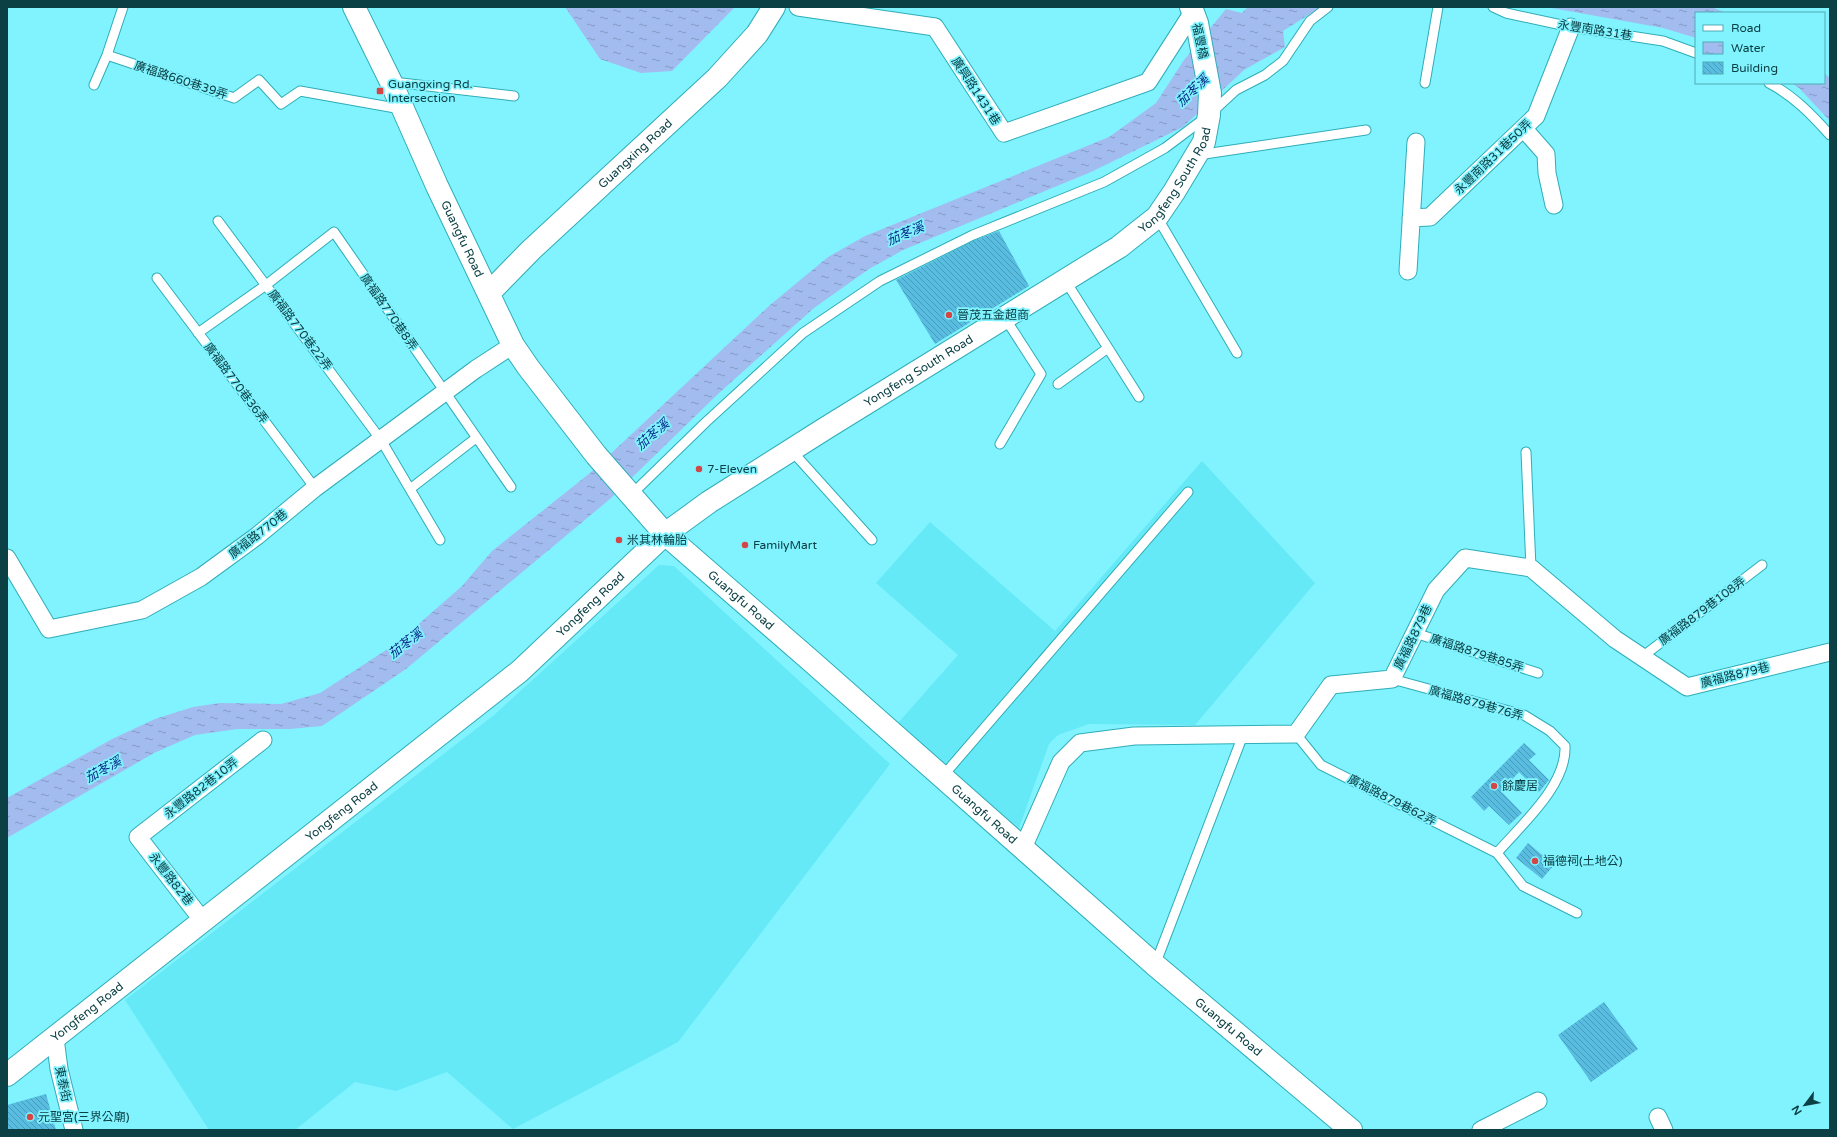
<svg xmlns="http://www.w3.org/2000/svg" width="1837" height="1137" font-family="'Varela Round','Noto Sans TC',sans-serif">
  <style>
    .built { fill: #65e9f6 }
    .water { fill: url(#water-ripples) }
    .building { fill: url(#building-back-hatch) }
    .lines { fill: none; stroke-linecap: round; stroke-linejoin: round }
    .lane-casing { stroke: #2fadb8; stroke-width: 11 }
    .street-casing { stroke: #2fadb8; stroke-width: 19 }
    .secondary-casing { stroke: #2fadb8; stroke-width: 24 }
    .lane { stroke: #fff; stroke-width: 9 }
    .street { stroke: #fff; stroke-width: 17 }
    .secondary { stroke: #fff; stroke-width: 22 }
    .poi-dot { fill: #d44546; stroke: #80f3ff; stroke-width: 1.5 }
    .labels { text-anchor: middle; stroke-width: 3.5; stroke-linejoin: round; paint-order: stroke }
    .street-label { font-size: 12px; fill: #0b4045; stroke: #80f3ff }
    .poi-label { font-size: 12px; fill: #0b4045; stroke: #80f3ff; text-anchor: start }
    .water-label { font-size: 13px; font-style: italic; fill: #072786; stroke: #80f3ff }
  </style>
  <defs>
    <pattern id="water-ripples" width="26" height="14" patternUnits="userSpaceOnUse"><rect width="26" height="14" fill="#a3bcf0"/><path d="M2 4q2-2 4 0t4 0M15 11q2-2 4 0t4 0" fill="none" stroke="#839ac4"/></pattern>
    <pattern id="building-back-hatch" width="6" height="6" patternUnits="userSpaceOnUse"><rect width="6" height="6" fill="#58bde0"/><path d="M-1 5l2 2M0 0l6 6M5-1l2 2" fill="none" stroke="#479bb7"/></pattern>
  </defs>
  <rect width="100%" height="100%" fill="#80f3ff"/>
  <path class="built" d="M1202,461l113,122 -120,142 -106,-1 -31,11 -9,9 -30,84 -121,-105 60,-68 -82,-72 54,-61 125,109z
    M659,565l15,1 216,198 -212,278 -165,87 -66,-57 -51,19 -41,-9 -60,48h-86l-84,-130 369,-285z"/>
  <path class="water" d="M565,7h170l-63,64 -31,2 -41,-14z
    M1248,7h73l-38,24 2,16 -41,23 -61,57 -92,45 -188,78 -34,19 -55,39 -96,86 -108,105 -204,170 -84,57 -32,3h-53l-42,6 -41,18 -147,85v-40l105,-59 43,-20 38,-12 27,-4 61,1 39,-11 77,-50 65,-57 30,-35 98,-78 180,-168 58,-48 37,-21 244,-99 47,-34 28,-43 42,-51 16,4z
    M1546,7h165l16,6h-31v25l-33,-10z
    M1824,73l6,5v43l-31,-33 -8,-5h33z"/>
  <path class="building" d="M999,231l30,55 -94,58 -39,-64 79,-40z
    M1524,743l12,11 -7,6 20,20 -10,12 -20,-20 -18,19 21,22 -13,12 -20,-19 -5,5 -13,-14z
    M1528,843l26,22 -12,14 -26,-21z
    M1604,1002l34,47 -47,33 -33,-47z
    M46,1094l10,36h-49v-25z"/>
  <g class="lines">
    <g class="lane-casing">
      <path id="lane" d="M1493,7l13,6 65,14 92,14 33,12
        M107,55l127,43 25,-18 22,24 19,-13 101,18
        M393,82l121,14
        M1425,83l13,-76
        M1769,83c25,13 43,32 61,52
        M94,85l13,-30 16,-48
        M1198,155l168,-25
        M1157,217l80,136
        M218,221l163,219 59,100
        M157,278l158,210
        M1065,280l74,117
        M198,333l68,-48 68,-53 177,255
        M1058,384l50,-36
        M1000,444l41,-70 -36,-56
        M791,450l81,90
        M1526,452l5,116
        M410,489l66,-51
        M631,495l75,-73 97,-89 77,-52 93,-46 131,-53 61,-34 44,-33 27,-25 29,-15 18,-14 27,-40 18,-14
        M1415,633l123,40
        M1642,657l120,-92
        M1392,679l132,36 26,16 15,15c2,39 -43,78 -68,107
        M1296,734l25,31 176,88 26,33 54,27
        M942,777l246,-285
        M1155,965l88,-230"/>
    </g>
    <g class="street-casing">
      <path id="street" d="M798,7l137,20 69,106 144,-51 45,-70
        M1524,129l22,25 1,19 7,32
        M1411,218l19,-1 106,-101 35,-89
        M1408,271l8,-129
        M7,558l42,71 93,-19 59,-33 56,-41 58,-48 161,-119 37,-24
        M1023,848l38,-86 19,-19 54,-7 162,-2 35,-49 61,-6 44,-89 29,-32 66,10 84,71 72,48 143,-35
        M203,921l-65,-84 125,-97
        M55,1038l4,31 15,61
        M1658,1117l6,13
        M1481,1130l57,-29"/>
    </g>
    <g class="secondary-casing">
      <g id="secondary">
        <path id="s1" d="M354,7l37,75 46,104 76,159 15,22 68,88 69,79 145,126 345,305 196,165"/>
        <path id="s2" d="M489,293l42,-43 186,-172 40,-44 17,-27"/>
        <path id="s3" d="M7,1075l513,-404 145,-137 44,-32 117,-74 293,-181 38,-30 17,-25 30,-50 5,-27 1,-22 -13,-70 -6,-16"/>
      </g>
    </g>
    <use href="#lane" class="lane"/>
    <use href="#street" class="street"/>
    <use href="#secondary" class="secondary"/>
  </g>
  <g class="poi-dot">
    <rect x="376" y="87" width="8" height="8" rx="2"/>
    <circle cx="949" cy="315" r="4"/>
    <circle cx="699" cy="469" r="4"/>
    <circle cx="619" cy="540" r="4"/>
    <circle cx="745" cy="545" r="4"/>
    <circle cx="1494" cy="786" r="4"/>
    <circle cx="1535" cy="861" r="4"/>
    <circle cx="30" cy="1117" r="4"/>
  </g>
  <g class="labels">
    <g class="street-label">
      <text transform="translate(1595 30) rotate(9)" y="4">永豐南路31巷</text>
      <text transform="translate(1200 41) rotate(78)" y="4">福豐橋</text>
      <text transform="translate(181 80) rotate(18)" y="4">廣福路660巷39弄</text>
      <text transform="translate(976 91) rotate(57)" y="4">廣興路1431巷</text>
      <text dy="4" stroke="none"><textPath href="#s2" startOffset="202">Guangxing Road</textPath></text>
      <text transform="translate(1493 157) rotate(-44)" y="4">永豐南路31巷50弄</text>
      <text dy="4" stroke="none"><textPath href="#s3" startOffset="1479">Yongfeng South Road</textPath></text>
      <text dy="4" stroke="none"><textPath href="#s1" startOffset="256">Guangfu Road</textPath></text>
      <text transform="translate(389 312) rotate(55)" y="4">廣福路770巷8弄</text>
      <text transform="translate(300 330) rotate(53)" y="4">廣福路770巷22弄</text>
      <text dy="4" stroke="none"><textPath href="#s3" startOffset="1154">Yongfeng South Road</textPath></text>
      <text transform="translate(236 383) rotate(53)" y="4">廣福路770巷36弄</text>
      <text transform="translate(258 534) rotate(-38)" y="4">廣福路770巷</text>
      <text dy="4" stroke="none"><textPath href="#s1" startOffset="717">Guangfu Road</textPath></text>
      <text dy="4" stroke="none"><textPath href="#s3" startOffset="750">Yongfeng Road</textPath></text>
      <text transform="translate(1702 611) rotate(-37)" y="4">廣福路879巷108弄</text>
      <text transform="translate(1413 637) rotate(-64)" y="4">廣福路879巷</text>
      <text transform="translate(1477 653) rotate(18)" y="4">廣福路879巷85弄</text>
      <text transform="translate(1735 675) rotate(-14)" y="4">廣福路879巷</text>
      <text transform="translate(1476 703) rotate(16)" y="4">廣福路879巷76弄</text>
      <text transform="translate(201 788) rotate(-38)" y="4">永豐路82巷10弄</text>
      <text transform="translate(1392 800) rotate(27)" y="4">廣福路879巷62弄</text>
      <text dy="4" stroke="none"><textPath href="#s3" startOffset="426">Yongfeng Road</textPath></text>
      <text dy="4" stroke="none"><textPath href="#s1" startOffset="1041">Guangfu Road</textPath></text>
      <text transform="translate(171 879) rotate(52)" y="4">永豐路82巷</text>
      <text dy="4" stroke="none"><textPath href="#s3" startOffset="102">Yongfeng Road</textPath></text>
      <text dy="4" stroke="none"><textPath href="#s1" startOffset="1365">Guangfu Road</textPath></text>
      <text transform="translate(63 1084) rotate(78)" y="4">東泰街</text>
    </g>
    <g class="poi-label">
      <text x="388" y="88">Guangxing Rd.<tspan x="388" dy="14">Intersection</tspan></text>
      <text x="957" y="319">晉茂五金超商</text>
      <text x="707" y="473">7-Eleven</text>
      <text x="627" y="544">米其林輪胎</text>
      <text x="753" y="549">FamilyMart</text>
      <text x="1502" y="790">餘慶居</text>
      <text x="1543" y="865">福德祠(土地公)</text>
      <text x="38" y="1121">元聖宮(三界公廟)</text>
    </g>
    <g class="water-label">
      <text transform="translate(1192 90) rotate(-43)" y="5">茄苳溪</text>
      <text transform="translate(905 233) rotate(-23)" y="5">茄苳溪</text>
      <text transform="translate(652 434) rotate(-41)" y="5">茄苳溪</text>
      <text transform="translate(405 643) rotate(-38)" y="5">茄苳溪</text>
      <text transform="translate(103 769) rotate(-29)" y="5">茄苳溪</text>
    </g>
  </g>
  <rect width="1837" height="1137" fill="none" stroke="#0b4045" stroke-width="16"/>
  <rect x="1695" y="12" width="130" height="72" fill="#80f3ff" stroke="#51abb5"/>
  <rect x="1703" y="25" width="20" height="6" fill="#ffffff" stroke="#51abb5"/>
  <text x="1731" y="32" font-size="12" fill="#0b4045">Road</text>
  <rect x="1703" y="42" width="20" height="12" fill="url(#water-ripples)" stroke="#51abb5"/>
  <text x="1731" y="52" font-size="12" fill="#0b4045">Water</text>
  <rect x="1703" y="62" width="20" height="12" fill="url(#building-back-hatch)" stroke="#51abb5"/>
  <text x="1731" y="72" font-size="12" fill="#0b4045">Building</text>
  <g transform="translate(1805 1105) rotate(238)" stroke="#80f3ff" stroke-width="3" paint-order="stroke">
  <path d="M0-3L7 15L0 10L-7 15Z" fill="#0b4045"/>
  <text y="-6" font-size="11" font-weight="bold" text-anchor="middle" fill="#0b4045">N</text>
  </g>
</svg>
